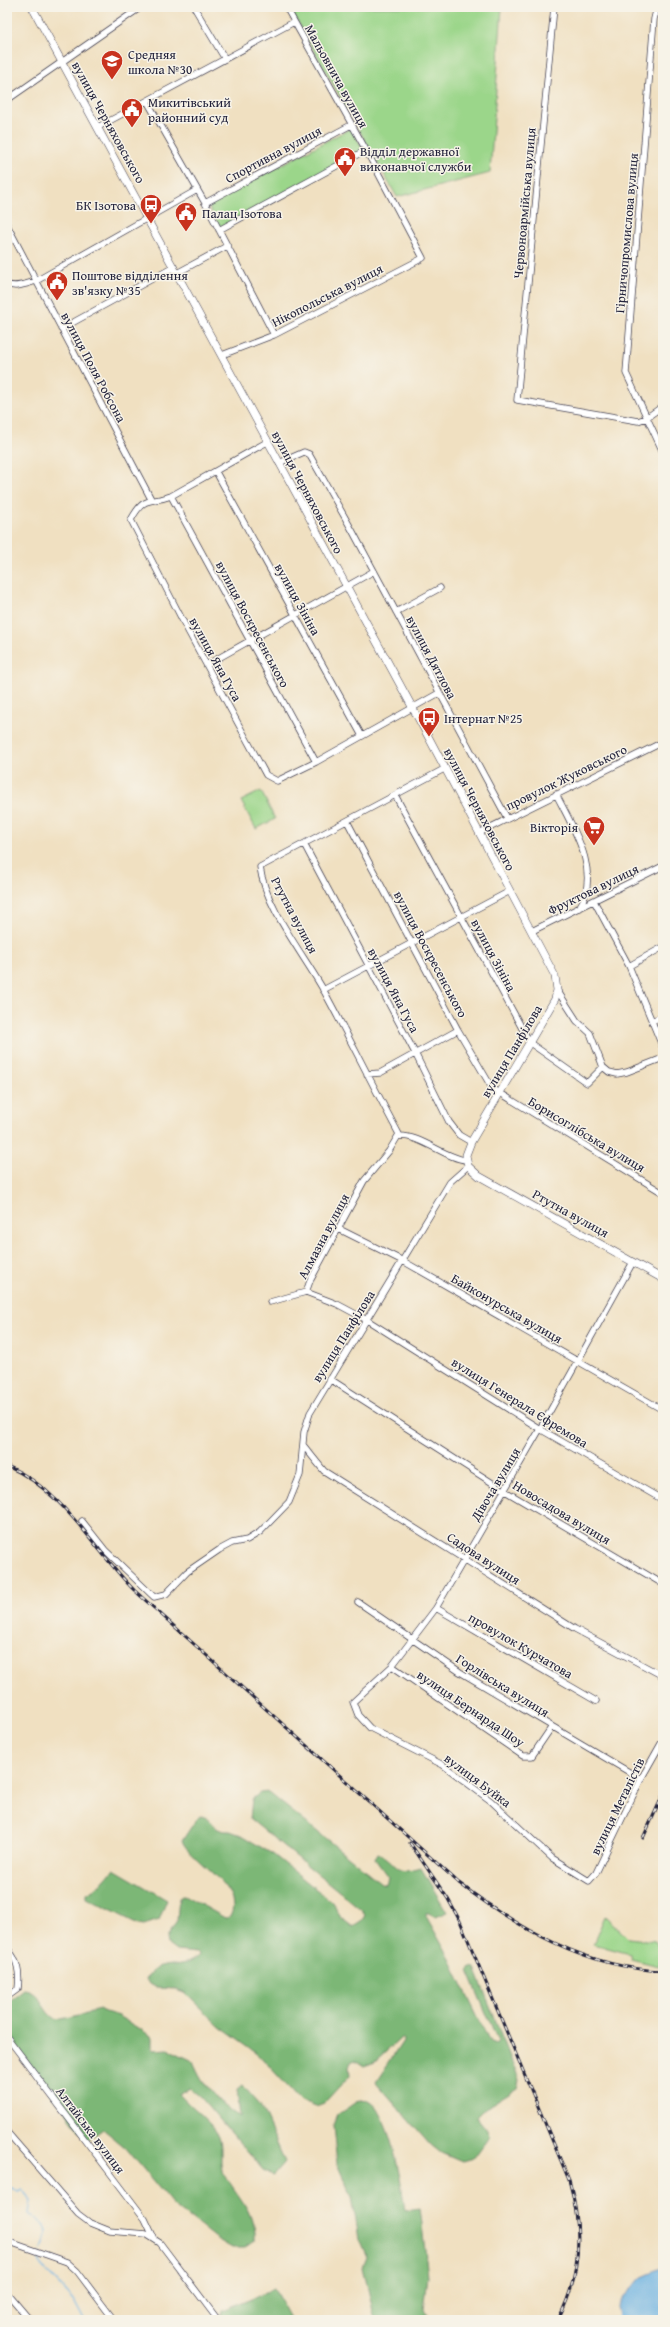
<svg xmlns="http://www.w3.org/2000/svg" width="670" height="2327" font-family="'Gentium Book Plus',serif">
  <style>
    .green { fill: #9bd68a; stroke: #5e7c62 }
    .forest { fill: #7cb776; stroke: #4f6c58 }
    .water { fill: #6ab1e1; stroke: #466a8e }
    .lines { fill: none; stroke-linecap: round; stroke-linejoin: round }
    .stream { stroke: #6ab1e1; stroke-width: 1.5 }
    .minor-casing { stroke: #413e4f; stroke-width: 7 }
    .major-casing { stroke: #413e4f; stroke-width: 8 }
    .minor { stroke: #fff; stroke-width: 5.5 }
    .major { stroke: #fff; stroke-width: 7 }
    .rail-casing { stroke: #22223b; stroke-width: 3 }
    .rail { stroke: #f7f3e8; stroke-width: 1.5; stroke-dasharray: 4.5; stroke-linecap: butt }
    .labels { text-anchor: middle; stroke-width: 3; stroke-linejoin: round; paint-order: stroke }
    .poi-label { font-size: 13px; fill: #22223b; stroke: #f7f3e8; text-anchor: start }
    .street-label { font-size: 13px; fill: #22223b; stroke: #f7f3e8 }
  </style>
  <rect width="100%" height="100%" fill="#f7f3e8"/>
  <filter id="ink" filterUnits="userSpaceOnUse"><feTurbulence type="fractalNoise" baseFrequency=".025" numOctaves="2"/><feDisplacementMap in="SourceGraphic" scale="8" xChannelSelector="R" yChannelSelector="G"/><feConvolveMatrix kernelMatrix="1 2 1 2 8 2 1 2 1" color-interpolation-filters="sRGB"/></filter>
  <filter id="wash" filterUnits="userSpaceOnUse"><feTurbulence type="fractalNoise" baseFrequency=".012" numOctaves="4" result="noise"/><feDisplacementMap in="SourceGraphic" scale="16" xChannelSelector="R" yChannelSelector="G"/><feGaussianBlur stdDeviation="0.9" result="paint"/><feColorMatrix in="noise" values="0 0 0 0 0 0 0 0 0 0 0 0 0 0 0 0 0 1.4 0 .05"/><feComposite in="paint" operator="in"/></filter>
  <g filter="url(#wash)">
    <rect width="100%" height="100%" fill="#f0e0c1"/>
    <path class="green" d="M289,7h213l-12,166 -93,24z
      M351,128l13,22 -144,77 -13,-23z
      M261,791l14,28 -19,10 -15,-28z
      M605,1916l23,22 27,3 7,11 -3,14 -28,-7 -1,-5 -37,-10z"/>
    <path class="forest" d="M268,1792l113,91 5,1 2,-7 -13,-18 3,-6c21,9 15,24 43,15l26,44 -12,5 -5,-4h-4v3l24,43 40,83 6,2 2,-3 -30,-70 3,-4 4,1 44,112 -2,8 -35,22 -6,6 11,14 2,7 -16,22 -11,3 -21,-9 -10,-8 -55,-63 27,-41 -1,-4 -27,25 -11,4 -9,-6 -4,2 -2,5 1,8 -26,28 -8,3 -16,-6 -41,-45 -39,-28 -36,-35 -8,-3 -20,-1 -7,-4 -3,-5c11,-22 39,-7 53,-24l-2,-2 -21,-2 -8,-6 -1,-7 10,-18 2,-22 5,-3 41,23 5,-1c16,-29 -38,-54 -48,-76l15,-23 4,-2 7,2 8,10 7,3h7l11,4 33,20 58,47 9,16 12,9 8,-5 4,-7 -3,-5 -112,-91 2,-20 8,-6z
      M114,1869l53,31 -8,20 -15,5 -6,-1 -52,-26v-5l14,-8z
      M24,1990c18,2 18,23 33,30l43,-10 18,6 35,21v13l15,-1 25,12c11,27 23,38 47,56l-3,-27 6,-4 17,19 25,57 -11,13 -11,-5 -66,-77 -7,-5 -11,6c12,14 28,24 38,39 7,11 2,26 5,37 0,4 5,9 8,13 14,21 25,32 24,58l-10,7h-12l-17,-10 -42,-33 -47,-57 -23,-19 -16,12 -80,-107v-31z
      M359,2100c3,1 7,0 9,1 23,11 34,86 37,109l15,-2 8,68 -4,33 4,11h-53l-12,-53 4,-10 -8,-18 -7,-42 -15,-33 -4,-39 4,-10z
      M274,2289l17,31h-68l-2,-3 2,-7z"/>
    <path class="water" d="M663,2268v52h-45l1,-8 -2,-3 4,-8 19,-23z"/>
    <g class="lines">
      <path class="stream" d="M7,2187l11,5 4,-2 9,10 -2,13 15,12 3,5 -6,20
        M40,2254l-1,6 2,5 33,36 10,19"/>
    </g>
  </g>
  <g filter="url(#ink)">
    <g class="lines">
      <g class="minor-casing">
        <path id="minor" d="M194,7l31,52
          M554,7l-37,393 121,21 8,-3 17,-12
          M657,7l-3,12 -28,354 37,79
          M7,100l134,-93
          M147,101l58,102 69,132
          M98,127l196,-105
          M205,203l146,-78
          M7,225l144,274
          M219,230l147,-80
          M177,273l50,-27
          M7,284c8,5 21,-1 29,-3l161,-91
          M61,329l113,-62
          M222,355l52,-20 149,-77 -57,-108 -80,-143
          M267,442l-96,54c-21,8 -26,-2 -40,24l57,111 78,144 11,6 39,-19 123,-69
          M279,463l25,-11 5,2 43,76 155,288
          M216,472l146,264
          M171,496l145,266
          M396,612l44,-24
          M208,664l166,-93
          M556,794c17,34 46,78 23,114
          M395,795l135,248 57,40 16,-16
          M347,821l111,209 34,58 171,105
          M479,833l184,-91
          M304,844l111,209 34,69 10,13 12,7
          M594,901l35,65 34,82
          M532,931l131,-65
          M629,966l34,-19
          M323,990l187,-99
          M557,990l20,31 13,12 13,34 6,5 8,2 10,-2 36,-14
          M653,1020l10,-3
          M367,1074l13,-1 78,-43
          M400,1136c-26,-48 -50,-97 -76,-145 -20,-36 -59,-84 -64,-124l184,-98
          M339,1229l64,32 260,149
          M633,1262l-93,167 -104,179 -44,58 -39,36 5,13 12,13 73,37 48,36 61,57 37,23 7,-8 45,-94 22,-39
          M306,1292l31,12 30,16 173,109 123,71
          M306,1292l4,-11 54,-100 25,-30 9,-15c21,-2 49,23 68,24
          M270,1302l36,-10
          M330,1379l175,112 158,93
          M303,1445l21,26 251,158 88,47
          M82,1521l23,29 49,47 12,-3 21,-22 32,-22 13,-7 15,-3 13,-8 29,-30 11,-27 4,-43 6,-19 140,-231 18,-16
          M358,1602l102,70 181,107
          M436,1608l160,93
          M392,1666l131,90h9l19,-28
          M7,1948c11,12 13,25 11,41l-11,8
          M7,2037l138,182 9,19
          M7,2132l71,82 12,9 20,8 36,3 14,9 58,77
          M7,2241l60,21 10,9 37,49
          M7,2293l23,27"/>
      </g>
      <g class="major-casing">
        <path id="major" d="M32,7l397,731 126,238 2,14 -2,9 -84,143 -5,13 2,11 11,10 184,103"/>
      </g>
      <use href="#minor" class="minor"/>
      <use href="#major" class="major"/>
      <g class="rail-casing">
        <path id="rail" d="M7,1466c56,24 86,82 127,124l325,293c59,45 127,85 204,88
          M643,1838l20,-43
          M410,1843l38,56 12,22 109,259c14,48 12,96 -11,140"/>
      </g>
      <use href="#rail" class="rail"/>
    </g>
  </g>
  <defs>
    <g id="school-pin" transform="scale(1.15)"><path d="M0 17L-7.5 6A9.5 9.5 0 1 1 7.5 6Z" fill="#c8321e" stroke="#f7f3e8"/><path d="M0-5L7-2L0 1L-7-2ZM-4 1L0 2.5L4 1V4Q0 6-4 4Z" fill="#fff"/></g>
    <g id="civic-pin" transform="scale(1.15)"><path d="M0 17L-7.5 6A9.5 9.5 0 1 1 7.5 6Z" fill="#c8321e" stroke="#f7f3e8"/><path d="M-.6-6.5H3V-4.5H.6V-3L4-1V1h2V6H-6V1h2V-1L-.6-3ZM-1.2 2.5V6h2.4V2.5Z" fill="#fff"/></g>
    <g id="bus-pin" transform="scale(1.15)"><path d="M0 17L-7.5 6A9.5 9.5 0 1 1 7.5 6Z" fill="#c8321e" stroke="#f7f3e8"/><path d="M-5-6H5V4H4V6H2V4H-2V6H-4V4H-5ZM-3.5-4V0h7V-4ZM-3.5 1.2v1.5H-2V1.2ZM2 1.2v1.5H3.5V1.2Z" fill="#fff"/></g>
    <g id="supermarket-pin" transform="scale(1.15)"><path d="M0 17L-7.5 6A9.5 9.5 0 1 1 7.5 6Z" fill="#c8321e" stroke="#f7f3e8"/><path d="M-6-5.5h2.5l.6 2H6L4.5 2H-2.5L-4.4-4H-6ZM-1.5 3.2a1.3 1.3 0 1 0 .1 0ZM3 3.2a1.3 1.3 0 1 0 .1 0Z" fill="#fff"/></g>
  </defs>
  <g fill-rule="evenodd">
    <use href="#school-pin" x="112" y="61"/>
    <use href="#civic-pin" x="132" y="109"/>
    <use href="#civic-pin" x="345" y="158"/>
    <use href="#bus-pin" x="151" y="205"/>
    <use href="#civic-pin" x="186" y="213"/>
    <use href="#civic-pin" x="57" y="282"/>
    <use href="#bus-pin" x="429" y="718"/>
    <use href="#supermarket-pin" x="594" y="827"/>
  </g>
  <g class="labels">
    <g class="poi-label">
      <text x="128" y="59">Средняя<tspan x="128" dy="15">школа №30</tspan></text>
      <text x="148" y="107">Микитівський<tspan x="148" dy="15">районний суд</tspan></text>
      <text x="360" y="156">Відділ державної<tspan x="360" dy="15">виконавчої служби</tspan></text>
      <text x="136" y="210" text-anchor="end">БК Ізотова</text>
      <text x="202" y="218">Палац Ізотова</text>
      <text x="72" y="280">Поштове відділення<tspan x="72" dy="15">зв'язку №35</tspan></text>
      <text x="444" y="723">Інтернат №25</text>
      <text x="578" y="832" text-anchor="end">Вікторія</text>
    </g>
    <g class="street-label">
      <text transform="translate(337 76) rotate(61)" y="5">Мальовнича вулиця</text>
      <text transform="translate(109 122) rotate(61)" y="5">вулиця Черняховського</text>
      <text transform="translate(273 154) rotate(-28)" y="5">Спортивна вулиця</text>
      <text transform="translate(524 203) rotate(-85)" y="5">Червоноармійська вулиця</text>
      <text transform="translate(626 233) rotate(-85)" y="5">Гірничопромислова вулиця</text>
      <text transform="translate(327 295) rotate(-27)" y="5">Нікопольська вулиця</text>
      <text transform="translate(94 367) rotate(62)" y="5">вулиця Поля Робсона</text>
      <text transform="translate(308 492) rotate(62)" y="5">вулиця Черняховського</text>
      <text transform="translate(298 599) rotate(61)" y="5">вулиця Зініна</text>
      <text transform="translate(253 624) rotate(62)" y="5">вулиця Воскресенського</text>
      <text transform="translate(432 657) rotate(62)" y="5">вулиця Дятлова</text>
      <text transform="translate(216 659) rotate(61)" y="5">вулиця Яна Гуса</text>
      <text transform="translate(566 777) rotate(-26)" y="5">провулок Жуковського</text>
      <text transform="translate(480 809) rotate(62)" y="5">вулиця Черняховського</text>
      <text transform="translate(593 889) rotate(-26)" y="5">Фруктова вулиця</text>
      <text transform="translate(295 915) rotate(62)" y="5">Ртутна вулиця</text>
      <text transform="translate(431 954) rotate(62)" y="5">вулиця Воскресенського</text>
      <text transform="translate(494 955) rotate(62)" y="5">вулиця Зініна</text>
      <text transform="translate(394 990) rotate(62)" y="5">вулиця Яна Гуса</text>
      <text transform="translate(511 1051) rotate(-59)" y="5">вулиця Панфілова</text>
      <text transform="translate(587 1134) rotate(31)" y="5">Борисоглібська вулиця</text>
      <text transform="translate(571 1213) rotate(29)" y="5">Ртутна вулиця</text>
      <text transform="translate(323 1236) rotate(-62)" y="5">Алмазна вулиця</text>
      <text transform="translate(507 1308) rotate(30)" y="5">Байконурська вулиця</text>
      <text transform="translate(343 1336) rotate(-58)" y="5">вулиця Панфілова</text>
      <text transform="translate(520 1402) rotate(32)" y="5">вулиця Генерала Єфремова</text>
      <text transform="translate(495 1484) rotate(-59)" y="5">Дівоча вулиця</text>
      <text transform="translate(562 1512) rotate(31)" y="5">Новосадова вулиця</text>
      <text transform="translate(484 1558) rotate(33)" y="5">Садова вулиця</text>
      <text transform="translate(521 1645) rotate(30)" y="5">провулок Курчатова</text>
      <text transform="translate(503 1685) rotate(32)" y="5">Горлівська вулиця</text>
      <text transform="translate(471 1708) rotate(34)" y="5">вулиця Бернарда Шоу</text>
      <text transform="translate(478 1780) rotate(37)" y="5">вулиця Буйка</text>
      <text transform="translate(617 1806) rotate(-64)" y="5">вулиця Металістів</text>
      <text transform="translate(91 2130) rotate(53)" y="5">Алтайська вулиця</text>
    </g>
  </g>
  <rect width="670" height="2327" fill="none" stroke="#f7f3e8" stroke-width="24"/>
</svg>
